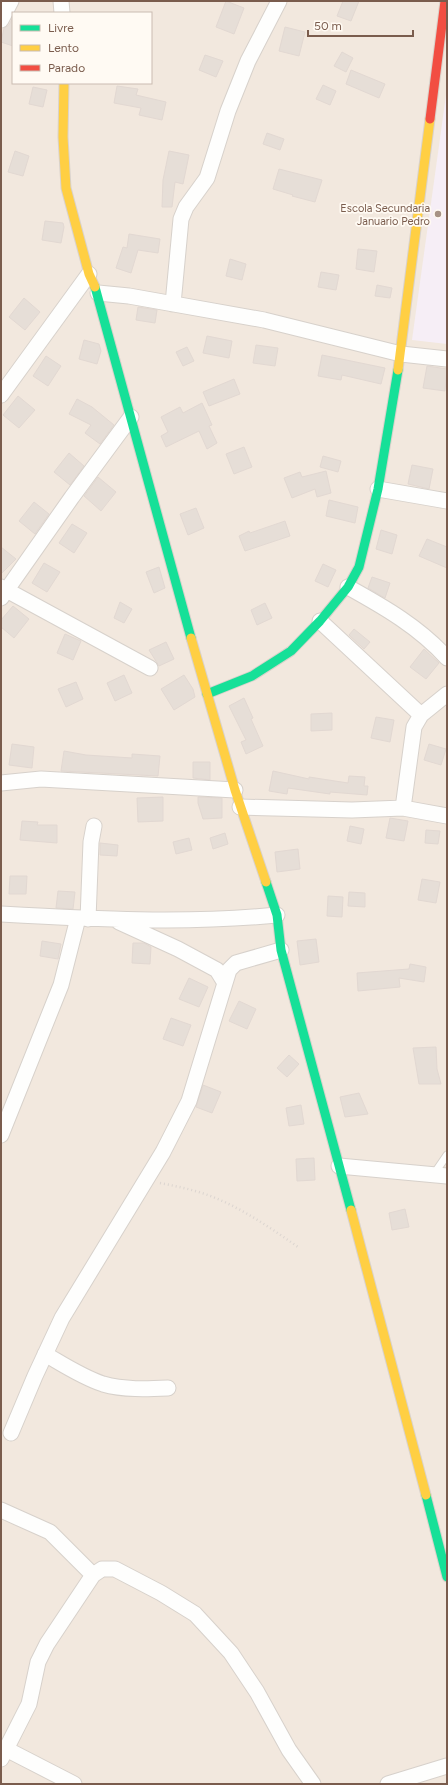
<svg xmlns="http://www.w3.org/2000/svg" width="448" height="1785" font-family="Figtree,sans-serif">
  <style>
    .residential { fill: #f2e8de; fill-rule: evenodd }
    .education { fill: #f6eef6 }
    .building { fill: #e6ded7; stroke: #e2d8d2 }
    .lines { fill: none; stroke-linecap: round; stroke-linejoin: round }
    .lane-casing { stroke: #d7d1cb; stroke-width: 9 }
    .street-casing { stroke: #d7d1cb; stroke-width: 17 }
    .fast-casing { stroke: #d9d2cb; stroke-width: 11 }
    .slow-casing { stroke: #d9d2cb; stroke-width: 11 }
    .jam-casing { stroke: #d9d2cb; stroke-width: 11 }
    .path { stroke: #dcd5d0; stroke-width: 2.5; stroke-dasharray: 1 3; stroke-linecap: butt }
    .lane { stroke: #fefefd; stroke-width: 7 }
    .street { stroke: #fefefd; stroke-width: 15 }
    .fast { stroke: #16e098; stroke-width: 9 }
    .slow { stroke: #ffcf43; stroke-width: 9 }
    .jam { stroke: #f24e42; stroke-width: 9 }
    .poi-dot { fill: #a69286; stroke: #fffaf3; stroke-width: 1.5 }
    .labels { text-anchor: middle; stroke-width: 3.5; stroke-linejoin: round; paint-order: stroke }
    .poi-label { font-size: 11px; fill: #7a5c4d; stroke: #fffaf3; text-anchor: end }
  </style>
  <rect width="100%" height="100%" fill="#f9f5f0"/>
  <path class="residential" d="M1,1h446v1783h-446zM13,13h138v70h-138z"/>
  <path class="education" d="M447,88v256l-35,-4z"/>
  <path class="building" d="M226,1l18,7 -10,26 -18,-7z
    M343,1h16l-8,20 -14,-5z
    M13,17v29l-12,-4 3,-14 5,-3z
    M285,27l20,5 -6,24 -20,-5z
    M342,52l11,6 -7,14 -12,-6z
    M205,55l18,6 -7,16 -17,-7z
    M351,70l34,14 -6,14 -33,-14z
    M323,85l13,6 -6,14 -14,-6z
    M117,86l21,3 -2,6 30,7 -4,18 -23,-5 2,-7 -27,-5z
    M33,87l14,3 -4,17 -14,-3z
    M267,133l17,6 -4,11 -17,-6z
    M15,151l14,5 -6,20 -15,-4z
    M169,151l20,4 -6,29 -8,-2 -3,25h-10l1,-27z
    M279,169l43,11 -7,22 -23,-6 1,-1 -20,-6z
    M45,221l18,2 1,4 -3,16 -19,-3z
    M129,234l31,5 -2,14 -20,-3 -7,23 -15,-5 7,-21 4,1z
    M358,249l19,2 -3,21 -18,-3z
    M230,259l16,5 -4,16 -16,-4z
    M321,272l18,3 -3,15 -18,-3z
    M377,285l15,3 -2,10 -15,-2z
    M24,298l16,14 -15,18 -16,-13z
    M138,307l19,3 -2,13 -19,-3z
    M207,336l25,5 -3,17 -26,-5z
    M84,340l15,4 2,7 -4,13 -18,-5z
    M256,345l22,3 -3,18 -22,-3z
    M187,347l7,14 -11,5 -7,-14z
    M322,355l63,13 -4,16 -39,-9 -1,5 -23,-4z
    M46,356l15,10 -13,20 -15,-10z
    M427,366l20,3 -2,22 -22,-3z
    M234,379l6,15 -31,12 -6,-14z
    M18,396l17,14 -16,18 -16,-13z
    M77,399l15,8 22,18 -14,19 -15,-11 6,-8 -22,-11z
    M202,403l10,22 -3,1 8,17 -10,6 -8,-18 -33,16 -5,-11 7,-4 -7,-15 19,-10 3,6z
    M244,447l8,20 -18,7 -8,-20z
    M69,453l15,13 -14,19 -16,-13z
    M323,456l18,5 -3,11 -18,-5z
    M412,465l21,4 -4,20 -21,-5z
    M326,471l5,22 -14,4 -2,-8 -23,9 -8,-20 16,-6 2,5z
    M98,477l18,15 -15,19 -17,-15z
    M329,500l29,7 -3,16 -29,-7z
    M34,502l15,12 -14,20 -16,-13z
    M196,508l8,20 -16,7 -8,-21z
    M285,521l5,15 -45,15 -6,-15 10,-5 1,2z
    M72,524l15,9 -13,20 -15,-10z
    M381,530l16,5 -5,19 -16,-5z
    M427,539l20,8v21l-28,-12z
    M1,547l15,12 -15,15z
    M44,563l16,9 -13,20 -15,-9z
    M323,564l13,6 -8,17 -13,-6z
    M159,567l6,21 -11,5 -8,-21z
    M372,577l18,6 -5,15 -17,-10z
    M120,602l12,7 -8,14 -10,-5z
    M265,603l7,15 -15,7 -6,-15z
    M13,606l16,13 -15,19 -13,-11v-7z
    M354,629l16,13 -6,7 -15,-14z
    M65,634l16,7 -8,19 -16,-7z
    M166,642l8,17 -15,7 -10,-16z
    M424,649l15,14 -13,16 -16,-12z
    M124,675l8,18 -17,8 -8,-18z
    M184,675l9,14 2,8 -21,13 -13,-21z
    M76,682l7,17 -17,8 -8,-18z
    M244,698l9,20 -2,1 12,27 -17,8 -5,-12 5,-2 -17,-34z
    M332,713v17l-21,1v-17z
    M376,717l18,3 -4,22 -19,-4z
    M12,744l22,3 -2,21 -23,-3z
    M429,744l17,5 -5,16 -17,-5z
    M64,751l22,4 46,3v-4l28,2 -2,20 -97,-5z
    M193,762h17v18l-17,-2z
    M273,771l36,8v-2l39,6 1,-7 16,1 -1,9h4l-1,9 -37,-3v2l-42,-6 -1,6 -18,-3z
    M163,797v24l-25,1 -1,-24z
    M198,797l24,1v20l-19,1 -5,-16z
    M390,818l18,3 -4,20 -18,-3z
    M22,821l16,1 -1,3h20v18l-37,-3z
    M350,826l14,3 -3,15 -14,-3z
    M426,830l14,1 -2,13 -13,-1z
    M225,833l3,11 -15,5 -3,-11z
    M189,838l3,12 -16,4 -3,-12z
    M100,843l18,2 -1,11 -17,-1z
    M298,849l2,20 -23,3 -2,-20z
    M10,876h17l-1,18h-17z
    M422,879l18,3 -4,21 -18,-3z
    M58,891l17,1 -2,17 -17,-1z
    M349,892l16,1v14l-17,-1z
    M328,896l15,1 -1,20 -15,-1z
    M316,939l3,23 -19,3 -3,-24z
    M42,941l19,3 -3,15 -18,-3z
    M133,943h11l7,4 -1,17 -18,-1z
    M410,964l16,3 -2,15 -25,-4 1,9 -42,4 -1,-18 52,-4z
    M189,978l19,9 -9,20 -20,-8z
    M239,1001l17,8 -9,20 -18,-8z
    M171,1018l20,7 -8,21 -20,-7z
    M436,1047l1,22 4,15h-22l-6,-36z
    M289,1055l10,9 -12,13 -10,-9z
    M203,1085l18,7 -9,21 -16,-6z
    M359,1093l9,21 -23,3 -5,-20z
    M301,1105l3,19 -15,2 -3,-18z
    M314,1158l1,22 -18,1 -1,-22z
    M405,1209l4,18 -17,3 -3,-17z"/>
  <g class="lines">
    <g class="lane-casing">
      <path id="lane" d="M434,1174l13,-19"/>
    </g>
    <g class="street-casing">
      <path id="street" d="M61,1l1,12
        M1,20l10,-19
        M98,293l31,3 135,24 137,34 46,5
        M173,304l8,-85 5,-12 21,-29 21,-67 20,-50 31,-60
        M1,395l88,-121
        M378,489l69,12
        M1,587l149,81
        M348,587c36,20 71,40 99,71
        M1,598l71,-101 59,-80
        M320,621l101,94
        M1,783l40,-4 194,11
        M240,807l112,3 51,-2 44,8
        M403,808l11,-81 7,-12 26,-21
        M1,914c92,5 184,10 276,1
        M88,919l3,-77 3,-16
        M119,922l59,27 39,21 8,13
        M1,1135l60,-150 17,-67
        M339,1166l108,10
        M45,1354c19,11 37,23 58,30 21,6 44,5 65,4
        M11,1433l24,-57 27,-58 101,-166 26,-51 40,-131 7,-7 45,-13
        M1,1510l49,22 43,43
        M6,1749l68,35
        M1,1759l28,-55 9,-42 9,-18 46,-69 9,-6h13l46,24 34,21 36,39 26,39 32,58 24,34
        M388,1784l59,-18"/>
    </g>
    <g class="fast-casing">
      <path id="fast" d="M95,287l96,351
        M207,694l45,-18 39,-25 29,-30 28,-34 11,-20 19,-78 20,-119
        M266,882l11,33 4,35 70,260
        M426,1495l21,82"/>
    </g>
    <g class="slow-casing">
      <path id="slow" d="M64,83l-1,54 3,51 23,86 6,13
        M398,370l32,-251
        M191,638l44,152 31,92
        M351,1210l75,285"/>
    </g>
    <g class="jam-casing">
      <path id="jam" d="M430,119l15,-118"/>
    </g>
    <path class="path" d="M160,1183c15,3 30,6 45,11 34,12 64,33 93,53"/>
    <use href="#lane" class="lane"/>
    <use href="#street" class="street"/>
    <use href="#fast" class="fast"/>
    <use href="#slow" class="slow"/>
    <use href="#jam" class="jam"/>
  </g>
  <circle class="poi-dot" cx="438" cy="214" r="4"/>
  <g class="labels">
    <g class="poi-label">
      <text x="430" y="212">Escola Secundaria<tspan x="430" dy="13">Januario Pedro</tspan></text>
    </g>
  </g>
  <rect width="448" height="1785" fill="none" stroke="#7a5c4d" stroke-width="4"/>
  <rect x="12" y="12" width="140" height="72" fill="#fffaf3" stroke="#cabbb1"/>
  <rect x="20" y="25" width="20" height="6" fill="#16e098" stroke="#cabbb1"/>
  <text x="48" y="32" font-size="12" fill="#7a5c4d">Livre</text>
  <rect x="20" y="45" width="20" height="6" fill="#ffcf43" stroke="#cabbb1"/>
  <text x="48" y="52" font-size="12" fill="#7a5c4d">Lento</text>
  <rect x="20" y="65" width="20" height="6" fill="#f24e42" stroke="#cabbb1"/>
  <text x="48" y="72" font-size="12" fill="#7a5c4d">Parado</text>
  <path d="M308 30v6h105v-6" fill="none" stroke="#7a5c4d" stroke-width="2"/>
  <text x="314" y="30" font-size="12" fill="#7a5c4d" stroke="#fffaf3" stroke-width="3" paint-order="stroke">50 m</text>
</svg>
